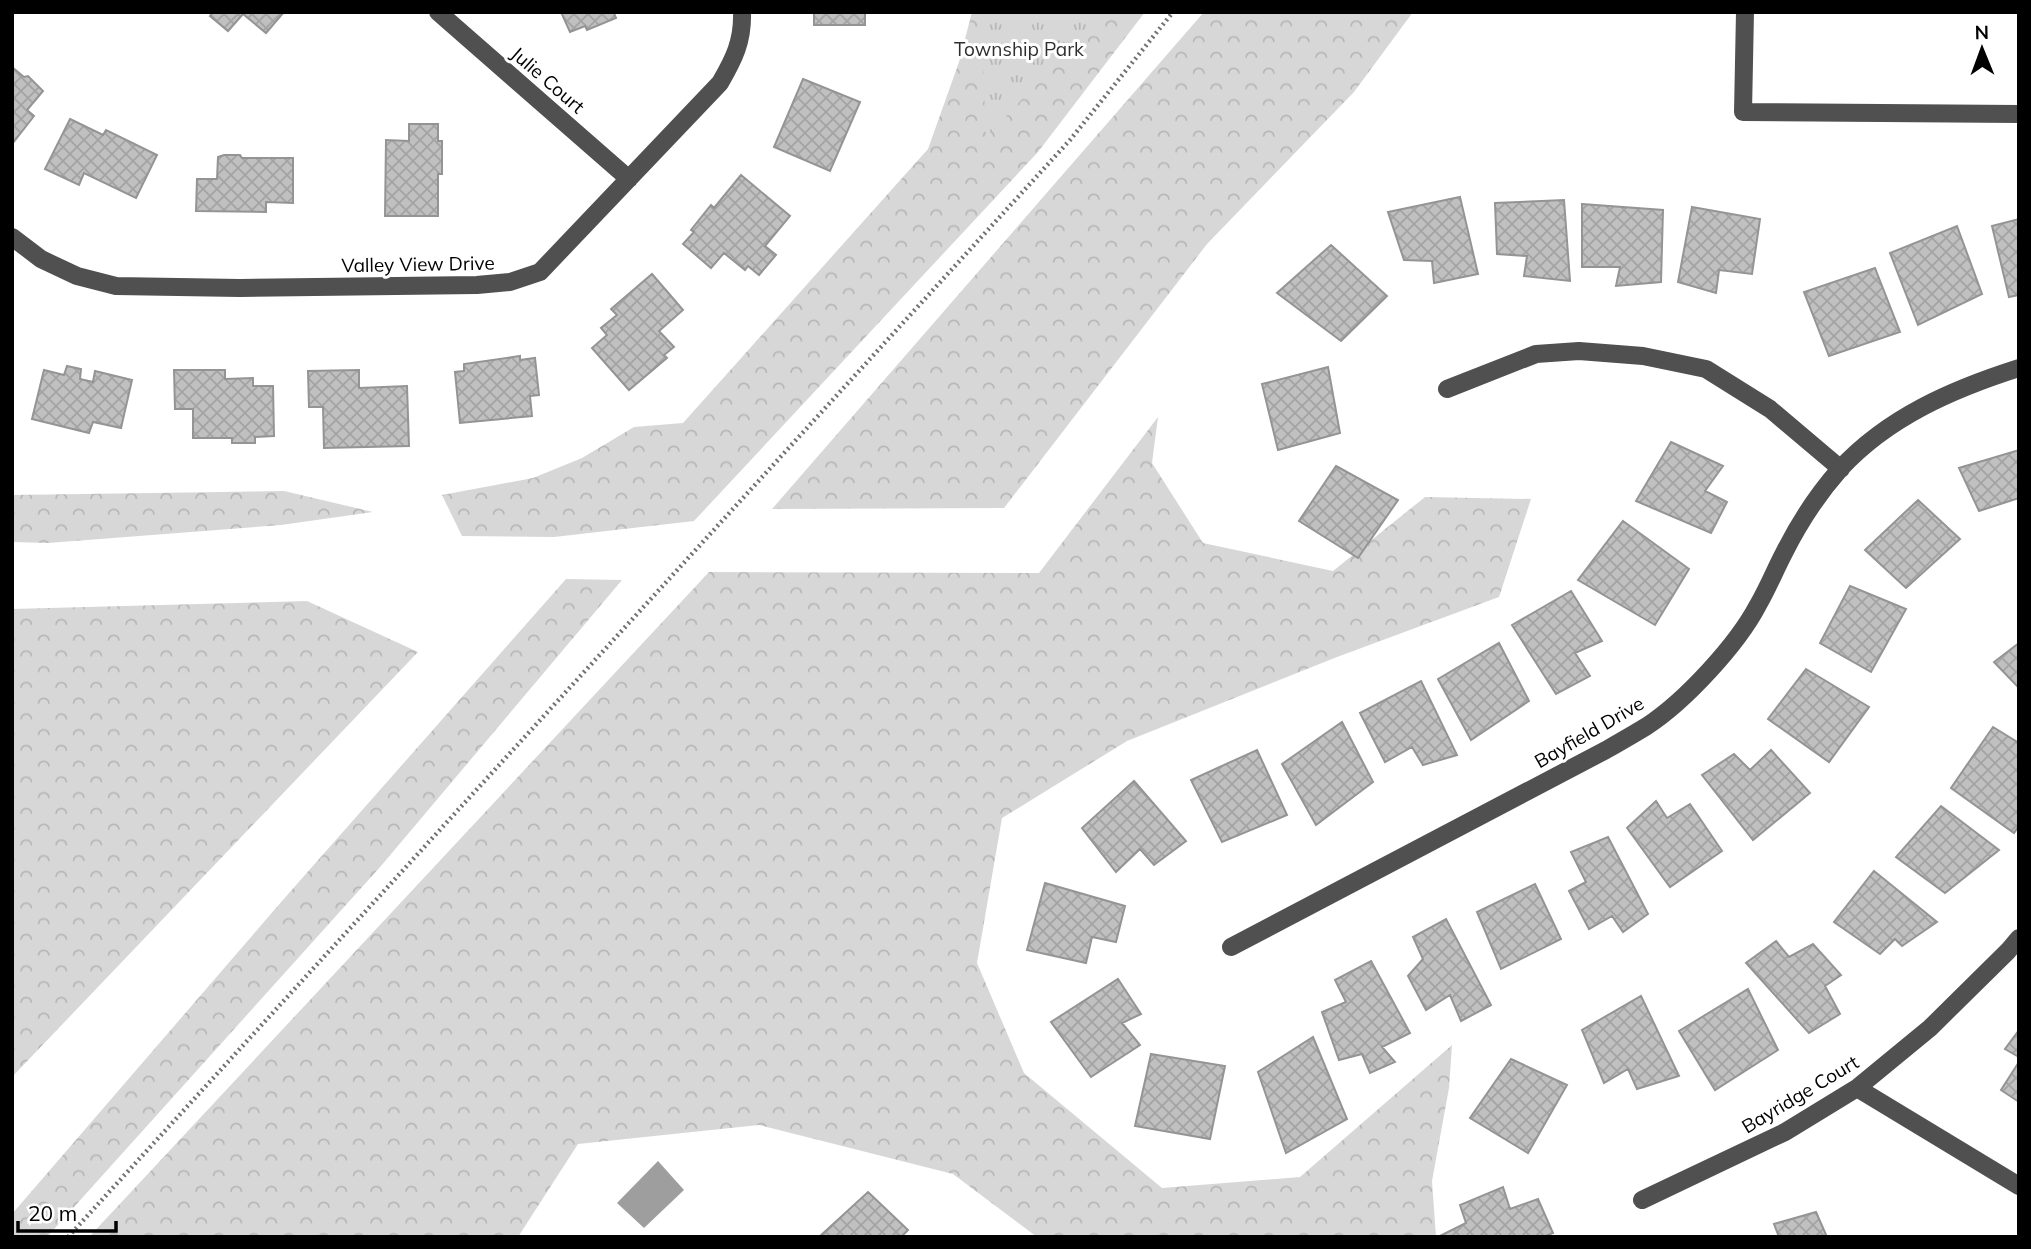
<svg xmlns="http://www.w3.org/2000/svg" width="2031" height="1249" font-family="Mulish,sans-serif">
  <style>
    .forest { fill: url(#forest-crowns) }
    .park { fill: url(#park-tufts) }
    .water { fill: #9e9e9e }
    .building { fill: url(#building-cross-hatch); stroke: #949494; stroke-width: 2 }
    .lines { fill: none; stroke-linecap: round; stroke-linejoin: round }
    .path { stroke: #727272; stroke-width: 4.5; stroke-dasharray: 2 3.5; stroke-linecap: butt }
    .minor { stroke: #505050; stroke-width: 18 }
    .labels { text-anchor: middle; stroke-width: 6; stroke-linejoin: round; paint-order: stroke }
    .park-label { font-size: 19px; fill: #2e2e2e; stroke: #fff }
    .street-label { font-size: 19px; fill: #000; stroke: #fff }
  </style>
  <defs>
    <pattern id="forest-crowns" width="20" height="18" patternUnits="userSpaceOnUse" patternTransform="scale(1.75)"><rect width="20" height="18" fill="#d7d7d7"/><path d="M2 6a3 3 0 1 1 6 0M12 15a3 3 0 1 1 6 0" fill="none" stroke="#b7b7b7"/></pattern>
    <pattern id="park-tufts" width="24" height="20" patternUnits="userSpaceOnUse" patternTransform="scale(1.75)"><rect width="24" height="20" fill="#d7d7d7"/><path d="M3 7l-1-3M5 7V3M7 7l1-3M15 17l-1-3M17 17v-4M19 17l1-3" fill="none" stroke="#b7b7b7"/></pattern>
    <pattern id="building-cross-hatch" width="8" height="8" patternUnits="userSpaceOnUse" patternTransform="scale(1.75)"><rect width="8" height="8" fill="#c0c0c0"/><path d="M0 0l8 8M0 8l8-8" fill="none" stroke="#a3a3a3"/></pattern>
  </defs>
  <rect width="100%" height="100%" fill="#fff"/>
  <path class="forest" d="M972,12h173l-107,140 -344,369 -140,16 -92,-1 -20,-41 91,-17 49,-20 52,-31 49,-4 245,-274 31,-87z
    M1204,12h209l-59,80 -147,152 -203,264 -232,1z
    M1158,417l-6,46 51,80 130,28 92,-74 106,2 -32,98 -162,60 -210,84 -125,77 -25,145 47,110 138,115 138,-11 152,-132 -3,43 -17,93 4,56h-399l-84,-63 -194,-49 -181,19 -60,93h-429l620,-665 330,1z
    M284,491l89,21 -92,13 -233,18 -36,-1v-47z
    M566,579l56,1 -241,286 -334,371h-35v-23l270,-313z
    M307,601l111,51 -406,425v-468z"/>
  <path class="park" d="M981,12h121l-116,126z"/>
  <path class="water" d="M658,1161l26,29 -40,38 -27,-25z"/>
  <path class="building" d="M213,12h71l-18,21 -23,-19 -15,17 -18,-15z
    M561,12h55l-2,1 2,5 -29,12 -2,-4 -15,6z
    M814,12h51v13h-51z
    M12,67l12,10 4,-1 15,15 -16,19 7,6 -21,27z
    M803,79l57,23 -30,69 -56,-24z
    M70,119l33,16 3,-5 51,25 -21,43 -52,-25 -5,12 -34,-16z
    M409,124h29v17h4v33h-4v42h-53l1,-76 23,1z
    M224,155h16l2,3h51v45l-27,-1v10l-70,-1 1,-32h20l1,-22z
    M741,175l49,41 -25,30 11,9 -17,20 -11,-9 -3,4 -21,-17 -13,15 -28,-24 11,-12 -3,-2 20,-25 3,3z
    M1460,197l18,77 -44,9 -2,-22 -28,-1 -16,-48z
    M1564,200l6,81 -46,-5 3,-20 -30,-2 -2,-51z
    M1582,204l81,6 -2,72 -45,4 4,-19h-38z
    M1692,207l68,12 -8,55 -33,-4 -3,23 -38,-11z
    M2019,219v76l-10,2 -17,-71z
    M1957,226l25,68 -64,31 -28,-72z
    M1331,245l56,51 -46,45 -64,-48z
    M1875,268l25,64 -71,24 -25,-64z
    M652,274l31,36 -24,21 15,16 -10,8 3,3 -38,32 -37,-42 15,-13 -6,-7 16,-13 -6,-6z
    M520,356v4l15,-2 4,37 -9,1 2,20 -72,7 -5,-51 9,-1v-7z
    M67,366l14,3 -1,10 13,3 2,-11 37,9 -11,48 -28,-6 -4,11 -57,-14 12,-49 20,5z
    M1328,367l12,66 -62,17 -16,-66z
    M174,370h51v9l28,-1v8h20l1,50 -19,1v6h-23v-5h-39v-29h-18z
    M359,370v18l48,-2 2,60 -85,2 -1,-41h-14l-1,-36z
    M1671,442l52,24 -18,25 22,11 -16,31 -75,-32z
    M2019,450v48l-40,13 -20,-43z
    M1336,466l62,34 -40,58 -59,-37z
    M1918,500l42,39 -54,49 -41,-38z
    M1623,521l66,48 -34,56 -77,-45z
    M1850,586l56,23 -35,63 -51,-29z
    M1571,591l31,50 -27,12 15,23 -34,18 -44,-69z
    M1499,643l30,58 -58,39 -33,-61z
    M2019,643v45l-25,-26z
    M1806,669l63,38 -40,55 -61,-43z
    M1421,681l36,74 -34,10 -11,-18 -27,15 -25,-49z
    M1342,722l31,60 -57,43 -34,-61z
    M1993,727l26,16v83l-5,7 -63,-45z
    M1257,750l30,65 -65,27 -31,-62z
    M1771,750l39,43 -57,47 -51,-65 32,-21 16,16z
    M1134,781l52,60 -32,24 -14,-16 -24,23 -34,-44z
    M1656,801l11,17 23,-14 32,47 -52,36 -43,-59z
    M1941,806l58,44 -54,43 -49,-36z
    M1608,837l40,77 -25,18 -11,-16 -23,13 -20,-38 17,-9 -15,-30z
    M1874,871l63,51 -35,24 -7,-7 -15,15 -46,-32z
    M1045,883l80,23 -9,36 -24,-5 -6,26 -59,-13z
    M1535,884l26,55 -60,30 -24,-57z
    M1446,919l45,86 -30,16 -11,-26 -24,15 -18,-34 15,-17 -10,-22z
    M1776,941l13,16 24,-13 28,31 -16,11 15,28 -31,19 -63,-70z
    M1371,961l39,72 -28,14 13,15 -25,11 -8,-19 -23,6 -17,-48 24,-10 -11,-22z
    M1118,979l23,35 -19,9 18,22 -49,32 -40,-55z
    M1748,989l30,61 -63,40 -36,-59z
    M1641,996l38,80 -42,13 -9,-20 -24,14 -22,-53z
    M2019,1030v27l-14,-8z
    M1313,1037l34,82 -61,34 -28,-81z
    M1151,1054l74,12 -15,73 -75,-13z
    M1511,1059l56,26 -39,68 -58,-35z
    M2019,1062v40l-18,-12z
    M1503,1187l7,22 28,-10 15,34 -10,4h-105l28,-14 -6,-18z
    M868,1192l40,38 -7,7h-82z
    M1816,1212l11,25h-48l-5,-13z"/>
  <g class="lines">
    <path class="path" d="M68,1237l1002,-1097 103,-128"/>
    <path class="minor" d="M438,12l191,167
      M1745,12l-2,100 276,2
      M12,237l29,22 36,17 39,10 124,2 237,-3 33,-3 30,-10 180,-189c14,-24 23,-42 22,-71
      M1447,389l89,-35 43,-3 64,5 63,13 64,40 71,60
      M1231,947l375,-197c14,-8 28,-16 41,-24 38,-25 90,-81 111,-121 10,-17 17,-35 26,-52 15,-30 34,-59 56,-84 48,-52 113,-80 179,-101
      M1857,1088l162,98
      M1642,1200l143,-68 72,-44 73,-60 78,-77 11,-13"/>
  </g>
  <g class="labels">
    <g class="park-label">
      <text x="1019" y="56">Township Park</text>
    </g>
    <g class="street-label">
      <text transform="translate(548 80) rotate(41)" y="7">Julie Court</text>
      <text transform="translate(418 264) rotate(-1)" y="7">Valley View Drive</text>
      <text transform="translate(1589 732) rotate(-30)" y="7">Bayfield Drive</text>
      <text transform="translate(1800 1094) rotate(-31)" y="7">Bayridge Court</text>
    </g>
  </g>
  <rect width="2031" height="1249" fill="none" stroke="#000000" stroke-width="28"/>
  <g transform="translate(1982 49) rotate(359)" stroke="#ffffff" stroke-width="5" paint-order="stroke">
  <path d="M0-5L12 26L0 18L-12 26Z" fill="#000000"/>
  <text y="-10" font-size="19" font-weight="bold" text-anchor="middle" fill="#000000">N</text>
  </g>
  <path d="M18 1221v10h98v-10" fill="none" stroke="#000000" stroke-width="3.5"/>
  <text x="28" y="1221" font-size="21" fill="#000000" stroke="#ffffff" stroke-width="5" paint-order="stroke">20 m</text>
</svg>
